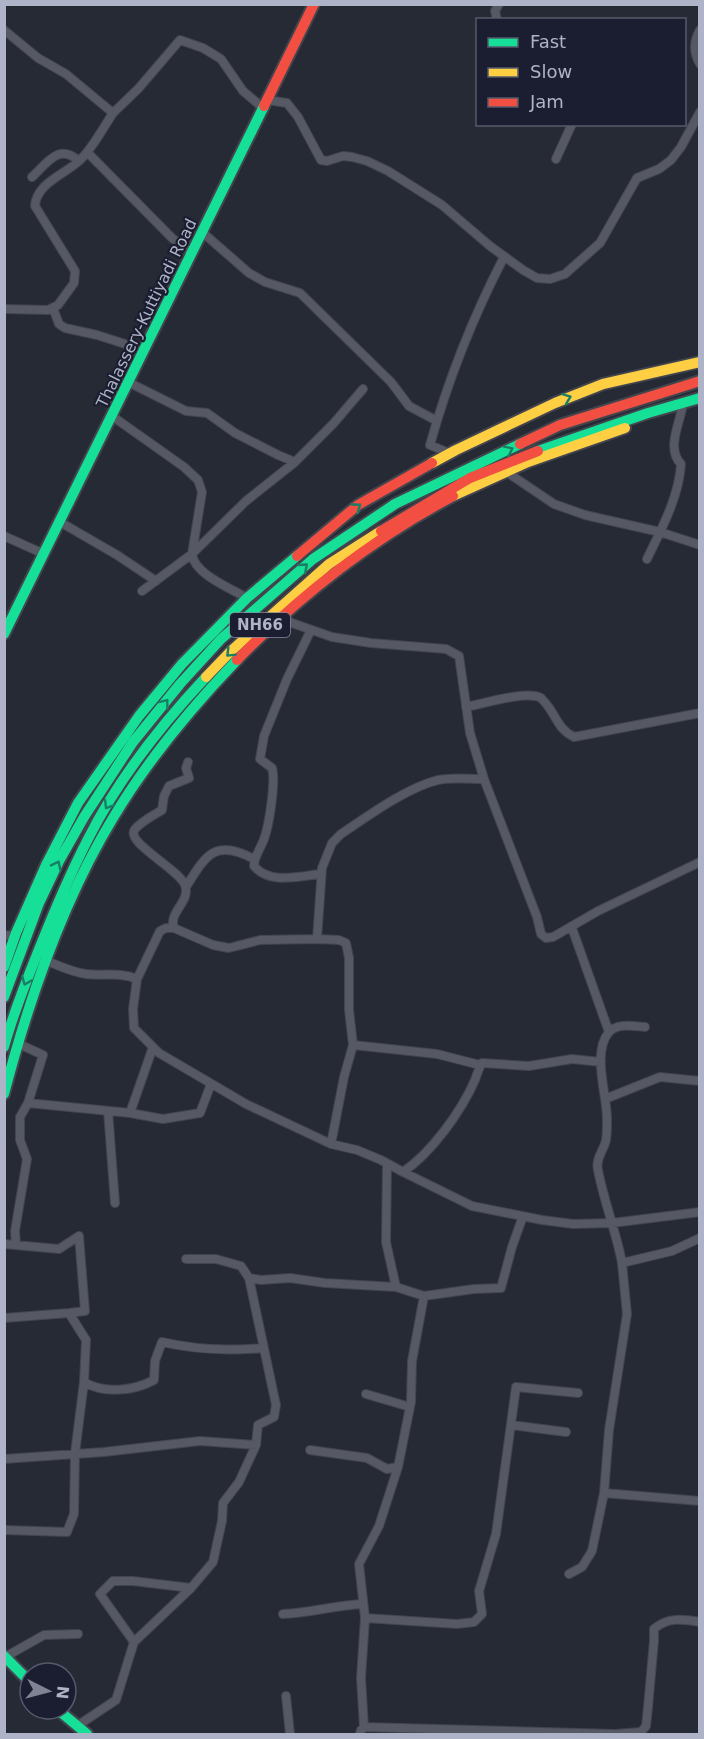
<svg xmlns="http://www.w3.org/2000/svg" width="704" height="1739" font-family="'DejaVu Sans',sans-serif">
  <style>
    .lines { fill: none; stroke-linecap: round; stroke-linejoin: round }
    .street-casing { stroke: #42454e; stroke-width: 10 }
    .fast-casing { stroke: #42454e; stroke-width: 14 }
    .slow-casing { stroke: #42454e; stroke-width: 14 }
    .jam-casing { stroke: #42454e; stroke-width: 14 }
    .street { stroke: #565863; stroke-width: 8 }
    .fast { stroke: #16e098; stroke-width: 10 }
    .slow { stroke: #ffcf43; stroke-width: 10 }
    .jam { stroke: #f24e42; stroke-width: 10 }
    .oneway { stroke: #187f64 }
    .labels { text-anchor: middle; stroke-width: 4.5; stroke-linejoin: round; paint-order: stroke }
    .shield { fill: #1a1e30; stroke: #82869a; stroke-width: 1.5 }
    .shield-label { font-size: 15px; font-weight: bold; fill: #afb3c7 }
    .street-label { font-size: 16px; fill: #afb3c7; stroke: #1a1e30 }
  </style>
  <rect width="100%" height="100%" fill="#262a35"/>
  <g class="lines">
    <g class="street-casing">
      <path id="street" d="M497,20l-2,-9 4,-7
        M4,30l34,28 28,16 47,39c-10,15 -20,35 -33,47 -14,14 -44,23 -45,46l40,65 -1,12 -16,22 -10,5 -44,-1
        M700,30c-7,12 -7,22 0,34
        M267,100l20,3 11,14 23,43 6,1 16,-5 9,1 15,4 21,10 54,34 48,41 33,24 14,8 13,1 15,-5 35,-31 37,-65 22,-9 12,-9 10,-13 19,-35
        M113,113l25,-24 42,-49 23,8 18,11 22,32 20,17
        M87,152l85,86 20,15
        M556,159l16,-35
        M32,177c16,-15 27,-34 47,-16
        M202,232l47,41 16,9 35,11 91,89 18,24 28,15
        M53,308l6,16 6,4 32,7 47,15
        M128,382l58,29 21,2 28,20 43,22 17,7
        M112,416l72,51 14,13 4,12 -10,62c2,20 38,34 55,44
        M449,453l-19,-8c18,-65 43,-128 74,-188
        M505,471l49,33 31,11 75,17 40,13
        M60,522l57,33 39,26
        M4,536l40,18
        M647,559c14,-29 32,-62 34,-95 -14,-14 -3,-37 1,-55
        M142,591l50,-37 54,-53 49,-39 38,-38 30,-35
        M281,617l11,6 40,14 39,6 75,6 13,7 11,77 14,46 53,138 4,17 5,4 7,-1 45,-26 102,-49
        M311,630l-24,49 -23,57 -4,23 12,9c4,13 -3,58 -8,71 -3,9 -10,17 -10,27 16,19 45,10 67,8
        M466,707c16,-3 61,-17 75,-9 3,3 7,8 9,11 8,12 10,21 24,28l126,-24
        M188,762l-2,6 3,10 -20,8 -5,10 -2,14c-8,5 -20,11 -27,19 -11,13 44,40 50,56 6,17 -17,27 -11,43l39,17 16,3 31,-8 57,-1 5,-71 10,-25 9,-9c27,-18 65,-46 97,-54 14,-3 31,-1 46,-1
        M186,887c20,-32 29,-49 68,-28
        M572,928l37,104
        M4,935l11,1
        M317,939l22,1 7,3 3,15v52l4,35 -9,32 -13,67
        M45,960c14,6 26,12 41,14 17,2 34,-2 51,5l-4,30 1,19 25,25 87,51 85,40 26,6 24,10 22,12c28,-19 58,-60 72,-92 2,-6 4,-12 7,-17l47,3 43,-7 29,3
        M137,979l23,-48 6,-3h8
        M645,1027c-11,-1 -28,-4 -36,5 -18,21 -1,65 -2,89 0,6 0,13 -1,19 -2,10 -11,19 -8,30 6,32 18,61 24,93l50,-12 28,-13
        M353,1045l84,9 43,11
        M605,1099l55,-22 40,4
        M28,1103l102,10 23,-66
        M108,1111l7,92
        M130,1113l33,6 37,-6 11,-29
        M403,1172l69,34 70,14 31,4 39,-1 88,-11
        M4,1244l55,5 20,-13 6,75 -16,2
        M16,1245l-1,-14 12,-72 -7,-19v-23l8,-14 15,-48 -24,-11
        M186,1259h30l25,7 8,12 12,2 29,-2 35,5 71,4
        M424,1296l50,-7 27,-1 11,-41 11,-31
        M4,1318l65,-5 17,27 -2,42 -9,71 -1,61 -7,18 -63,-2
        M84,1382c20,12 50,9 70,-2l1,-19 7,-19c34,8 66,9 101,6
        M366,1394l44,13
        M511,1425l55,7
        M310,1450l57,8 20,11 11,-2
        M4,1459l100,-7 96,-11 56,4 2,-20 16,-8 2,-12 -27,-127
        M604,1493l96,8
        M569,1574l13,-7 10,-16 12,-58 5,-63 18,-116 -5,-51
        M191,1588l-57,54 -34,-48 13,-13h20l58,7 22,-26 9,-41 1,-18 16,-21 17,-37
        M283,1614c27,-1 53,-9 80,-10
        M365,1618l92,6 17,-2 8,-8 -3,-23 17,-57 20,-147 62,6
        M5,1657l39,-22 34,-1
        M286,1696l4,38
        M77,1726l39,-26 18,-58
        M364,1727l-3,-49 4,-60 -6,-54 20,-38 19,-59 13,-65 1,-41 12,-65 -28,-9 -10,-45 1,-78
        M360,1734l1,-4 3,-3 251,7 26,-2 5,-6 2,-19 6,-66v-12c13,-12 29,-10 46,-7"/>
    </g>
    <g class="fast-casing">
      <path id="fast" d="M538,451l110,-38 52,-15
        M4,634l260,-528
        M4,967l12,-34 30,-68 32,-62 61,-87 43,-52 65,-66 50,-42
        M4,997l35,-94 20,-42 25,-44 49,-75 47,-58 41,-45 92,-80 82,-55 125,-60
        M4,1047c9,-33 21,-63 34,-95 15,-38 31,-76 50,-113 29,-58 74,-115 118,-162
        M4,1094c25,-95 58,-192 109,-276 34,-57 78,-110 124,-158
        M4,1656l26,26
        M57,1709l30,25"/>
    </g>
    <g class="slow-casing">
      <path id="slow" d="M432,463l24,-13 99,-47 48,-19 97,-22
        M453,496l75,-34 97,-34
        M206,677l25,-26 98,-87 52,-33"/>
    </g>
    <g class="jam-casing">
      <path id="jam" d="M264,106l50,-102
        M520,444l40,-19 140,-44
        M381,531l89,-53 68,-27
        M297,556l61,-51 74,-42
        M237,660c63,-65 136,-121 216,-164"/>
    </g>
    <use href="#street" class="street"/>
    <use href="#fast" class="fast"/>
    <use href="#slow" class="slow"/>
    <use href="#jam" class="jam"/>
  </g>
  <defs><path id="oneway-chevron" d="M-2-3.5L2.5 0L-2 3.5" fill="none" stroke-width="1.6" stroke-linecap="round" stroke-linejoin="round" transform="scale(1.5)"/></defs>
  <g class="oneway">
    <use href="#oneway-chevron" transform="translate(567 398) rotate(-21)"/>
    <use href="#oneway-chevron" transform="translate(509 450) rotate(-26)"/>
    <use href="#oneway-chevron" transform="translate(357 507) rotate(-36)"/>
    <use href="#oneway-chevron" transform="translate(304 567) rotate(-41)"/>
    <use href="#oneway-chevron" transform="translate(230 653) rotate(135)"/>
    <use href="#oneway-chevron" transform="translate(165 703) rotate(-52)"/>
    <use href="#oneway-chevron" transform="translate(108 805) rotate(121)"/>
    <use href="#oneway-chevron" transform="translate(57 865) rotate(-64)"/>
    <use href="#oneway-chevron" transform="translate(26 981) rotate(112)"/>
  </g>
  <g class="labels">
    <rect class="shield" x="230" y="613" width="60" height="24" rx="4.5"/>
    <g class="shield-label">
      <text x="260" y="630">NH66</text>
    </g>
    <g class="street-label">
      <text transform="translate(146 313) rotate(-64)" y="6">Thalassery-Kuttiyadi Road</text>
    </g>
  </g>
  <rect width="704" height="1739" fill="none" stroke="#afb3c7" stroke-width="12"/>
  <rect x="476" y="18" width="210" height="108" fill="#1a1e30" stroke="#565a6c" stroke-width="1.5"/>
  <rect x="488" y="38" width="30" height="9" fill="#16e098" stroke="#565a6c" stroke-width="1.5"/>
  <text x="530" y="48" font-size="18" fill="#afb3c7">Fast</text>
  <rect x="488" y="68" width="30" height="9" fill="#ffcf43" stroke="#565a6c" stroke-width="1.5"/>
  <text x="530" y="78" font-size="18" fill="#afb3c7">Slow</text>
  <rect x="488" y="98" width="30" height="9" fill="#f24e42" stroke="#565a6c" stroke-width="1.5"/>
  <text x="530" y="108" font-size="18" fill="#afb3c7">Jam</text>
  <g transform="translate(48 1691) rotate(96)"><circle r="28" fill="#1a1e30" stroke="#565a6c" stroke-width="1.5"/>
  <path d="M0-4.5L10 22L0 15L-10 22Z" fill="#7f8394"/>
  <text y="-9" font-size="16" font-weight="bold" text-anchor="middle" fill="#afb3c7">N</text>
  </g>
</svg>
